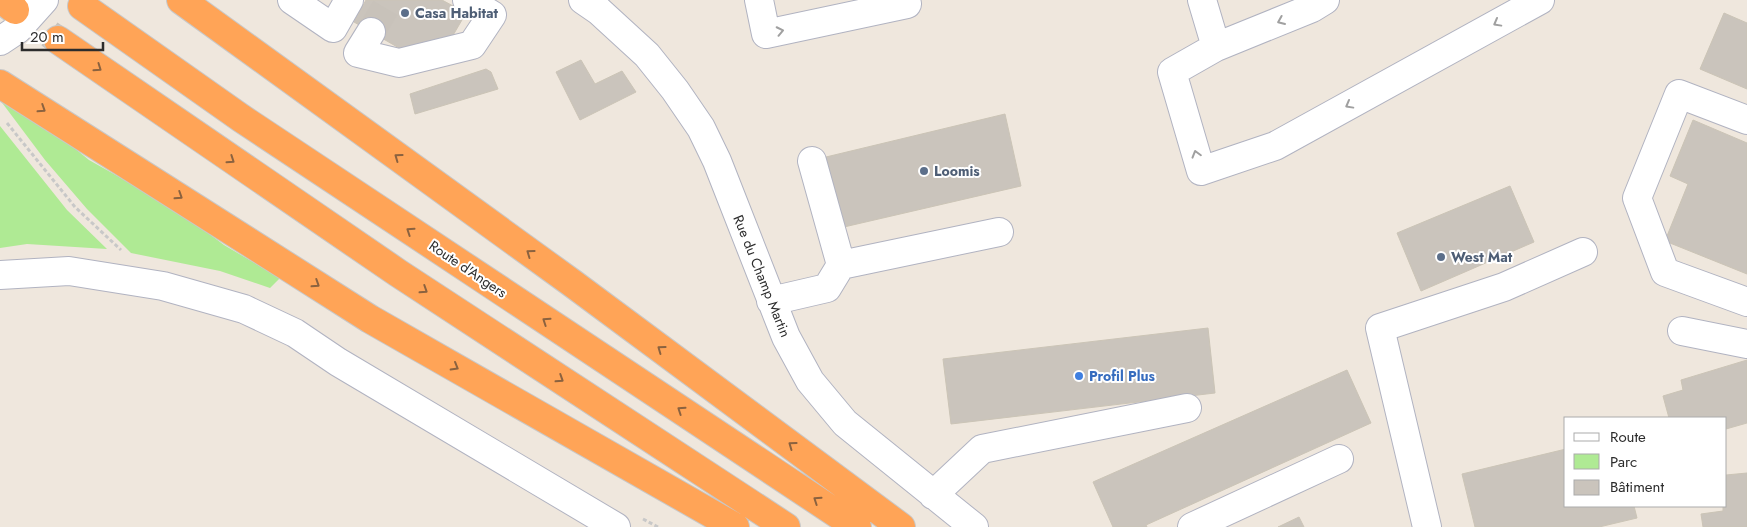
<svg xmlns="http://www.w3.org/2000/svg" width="1747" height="527" font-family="Jost,sans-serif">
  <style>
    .green { fill: #afea94 }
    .building { fill: #cac4bc; stroke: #cbc4b6 }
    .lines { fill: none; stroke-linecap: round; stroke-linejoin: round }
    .minor-tunnel { stroke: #c8c2ba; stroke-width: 28; stroke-dasharray: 28 14; stroke-linecap: butt }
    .highway-tunnel { stroke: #c8c2ba; stroke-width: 28; stroke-dasharray: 28 14; stroke-linecap: butt }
    .minor-casing { stroke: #b1b3c1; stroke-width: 30 }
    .highway-casing { stroke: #c8c8c8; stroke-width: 30 }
    .path { stroke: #c8c8c8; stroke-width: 3; stroke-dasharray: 4 2.5; stroke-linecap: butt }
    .minor { stroke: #fff; stroke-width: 28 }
    .highway { stroke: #ffa457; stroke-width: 28 }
    .oneway { stroke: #a0a0a0 }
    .oneway2 { stroke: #8b623f }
    .service-dot { fill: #5c6f8a; stroke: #fff; stroke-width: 2 }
    .shop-dot { fill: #3f7fe0; stroke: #fff; stroke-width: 2 }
    .labels { text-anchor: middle; stroke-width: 4; stroke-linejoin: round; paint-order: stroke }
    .service-label { font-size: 14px; font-weight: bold; fill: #4e5e75; stroke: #fff; text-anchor: start }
    .street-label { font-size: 14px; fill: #2c2c2c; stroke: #fff }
    .shop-label { font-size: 14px; font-weight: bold; fill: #366cbe; stroke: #fff; text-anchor: start }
  </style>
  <rect width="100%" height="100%" fill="#efe7dd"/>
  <path class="green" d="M0,100l51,29 38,31 48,27 23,10 64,48 56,33 -10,10 -50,-17 -89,-18 -44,-44 -42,-49z
    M0,126l67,84 40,39 -80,-5 -27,4z"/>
  <path class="building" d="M366,0h76l24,13 -14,24 -46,15 -52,-30z
    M1724,13l23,10v66l-47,-20z
    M581,60l14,24 27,-13 14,21 -56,28 -24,-48z
    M486,69l5,3 7,17 -83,25 -5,-20z
    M1005,114l16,72 -177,41 -18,-70z
    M1693,120l54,23v131l-82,-33 23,-57 -18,-8z
    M1510,186l24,56 -113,49 -24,-58z
    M1208,328l7,65 -264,31 -8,-65z
    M1747,360v63l-21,6v-11h-57l-6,-22 20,-6 -2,-10z
    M1347,370l24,53 -225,102 1,2h-34l-20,-45z
    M1566,449v57h68l3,12 -38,9h-124l-13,-53z
    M1747,473v54h-44l-2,-13 22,-3v-5h3v-31z
    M1299,517l5,10h-26z"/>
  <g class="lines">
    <path class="minor-tunnel" d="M371,32l19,-32"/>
    <path class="highway-tunnel" d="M15,10l43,30"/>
    <g class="minor-casing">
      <path id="minor" d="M292,0l41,28 16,-28
        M583,0l16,11 48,44 28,35 26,38 16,33 69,176 24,44 35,42 129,104
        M759,0l7,34 141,-30 -1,-4
        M1202,0l14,47 -44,25 29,99 74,-25 265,-146
        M371,32l-13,21 41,10 73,-18 20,-30 -25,-15
        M0,41l18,-12 26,-29
        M1216,47l96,-39 13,-8
        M1747,120l-68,-26 -42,104 28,74 82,30
        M812,161l29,104
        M0,275l69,-4 94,15 81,23 51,24 43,29 278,165
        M771,301l56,-13 14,-23 158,-33
        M1682,331l65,13
        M933,495l49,-46 205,-41
        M1192,527l147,-68
        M1427,527l-47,-199 124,-41 79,-35"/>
    </g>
    <g class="highway-casing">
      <path id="highway" d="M2,0l13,10
        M181,0l391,283 329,244
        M82,6l159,112 616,409
        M58,40l340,233 388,254
        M0,84l370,235 365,208"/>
    </g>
    <path class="path" d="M7,123l68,84 46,43
      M643,519l15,8"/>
    <use href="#minor" class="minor"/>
    <use href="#highway" class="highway"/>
  </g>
  <defs><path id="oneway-chevron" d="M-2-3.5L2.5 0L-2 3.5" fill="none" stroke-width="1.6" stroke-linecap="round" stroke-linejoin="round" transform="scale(1.25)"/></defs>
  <g class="oneway">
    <use href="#oneway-chevron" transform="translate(1281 21) rotate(157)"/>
    <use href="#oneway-chevron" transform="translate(1497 23) rotate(151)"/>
    <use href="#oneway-chevron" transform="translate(780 31) rotate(-12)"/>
    <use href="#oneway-chevron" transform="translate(1349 105) rotate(151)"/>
    <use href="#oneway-chevron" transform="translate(1196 154) rotate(-106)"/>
  </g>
  <g class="oneway2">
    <use href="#oneway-chevron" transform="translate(98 68) rotate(35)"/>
    <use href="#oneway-chevron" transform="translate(42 109) rotate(33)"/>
    <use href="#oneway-chevron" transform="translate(398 157) rotate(-144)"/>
    <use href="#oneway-chevron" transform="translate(231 160) rotate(34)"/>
    <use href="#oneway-chevron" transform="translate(179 196) rotate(33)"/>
    <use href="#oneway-chevron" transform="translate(410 231) rotate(-146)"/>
    <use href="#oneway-chevron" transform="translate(530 253) rotate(-144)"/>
    <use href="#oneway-chevron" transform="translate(316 284) rotate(33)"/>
    <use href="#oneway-chevron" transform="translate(424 290) rotate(33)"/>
    <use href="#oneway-chevron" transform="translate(546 321) rotate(-146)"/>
    <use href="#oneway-chevron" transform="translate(661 349) rotate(-144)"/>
    <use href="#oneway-chevron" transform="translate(455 367) rotate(30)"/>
    <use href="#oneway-chevron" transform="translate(560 379) rotate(33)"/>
    <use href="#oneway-chevron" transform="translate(681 410) rotate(-146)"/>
    <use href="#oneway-chevron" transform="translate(792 445) rotate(-144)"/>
    <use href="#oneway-chevron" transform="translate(817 500) rotate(-146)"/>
  </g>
  <g class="service-dot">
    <circle cx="405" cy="13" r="5"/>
    <circle cx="924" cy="171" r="5"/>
    <circle cx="1441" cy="257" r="5"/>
  </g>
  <circle class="shop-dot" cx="1079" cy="376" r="5"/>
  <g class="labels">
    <g class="service-label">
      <text x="415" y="18">Casa Habitat</text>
      <text x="934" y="176">Loomis</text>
      <text x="1451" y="262">West Mat</text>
    </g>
    <g class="street-label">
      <text transform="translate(468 269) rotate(34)" y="5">Route d'Angers</text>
      <text transform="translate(762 276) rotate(68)" y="5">Rue du Champ Martin</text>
    </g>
    <g class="shop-label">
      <text x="1089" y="381">Profil Plus</text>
    </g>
  </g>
  <rect x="1564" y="417" width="162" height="90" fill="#ffffff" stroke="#ababab"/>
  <rect x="1574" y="433" width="25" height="8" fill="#ffffff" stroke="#ababab"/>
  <text x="1610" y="442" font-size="15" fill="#2c2c2c">Route</text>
  <rect x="1574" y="454" width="25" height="15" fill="#afea94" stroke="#ababab"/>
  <text x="1610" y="467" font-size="15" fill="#2c2c2c">Parc</text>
  <rect x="1574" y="480" width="25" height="15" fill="#cac4bc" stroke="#ababab"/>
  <text x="1610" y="492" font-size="15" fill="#2c2c2c">Bâtiment</text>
  <path d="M22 42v8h81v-8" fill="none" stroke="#2c2c2c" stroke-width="2.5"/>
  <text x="30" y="42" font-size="15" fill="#2c2c2c" stroke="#ffffff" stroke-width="4" paint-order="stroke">20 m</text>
</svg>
